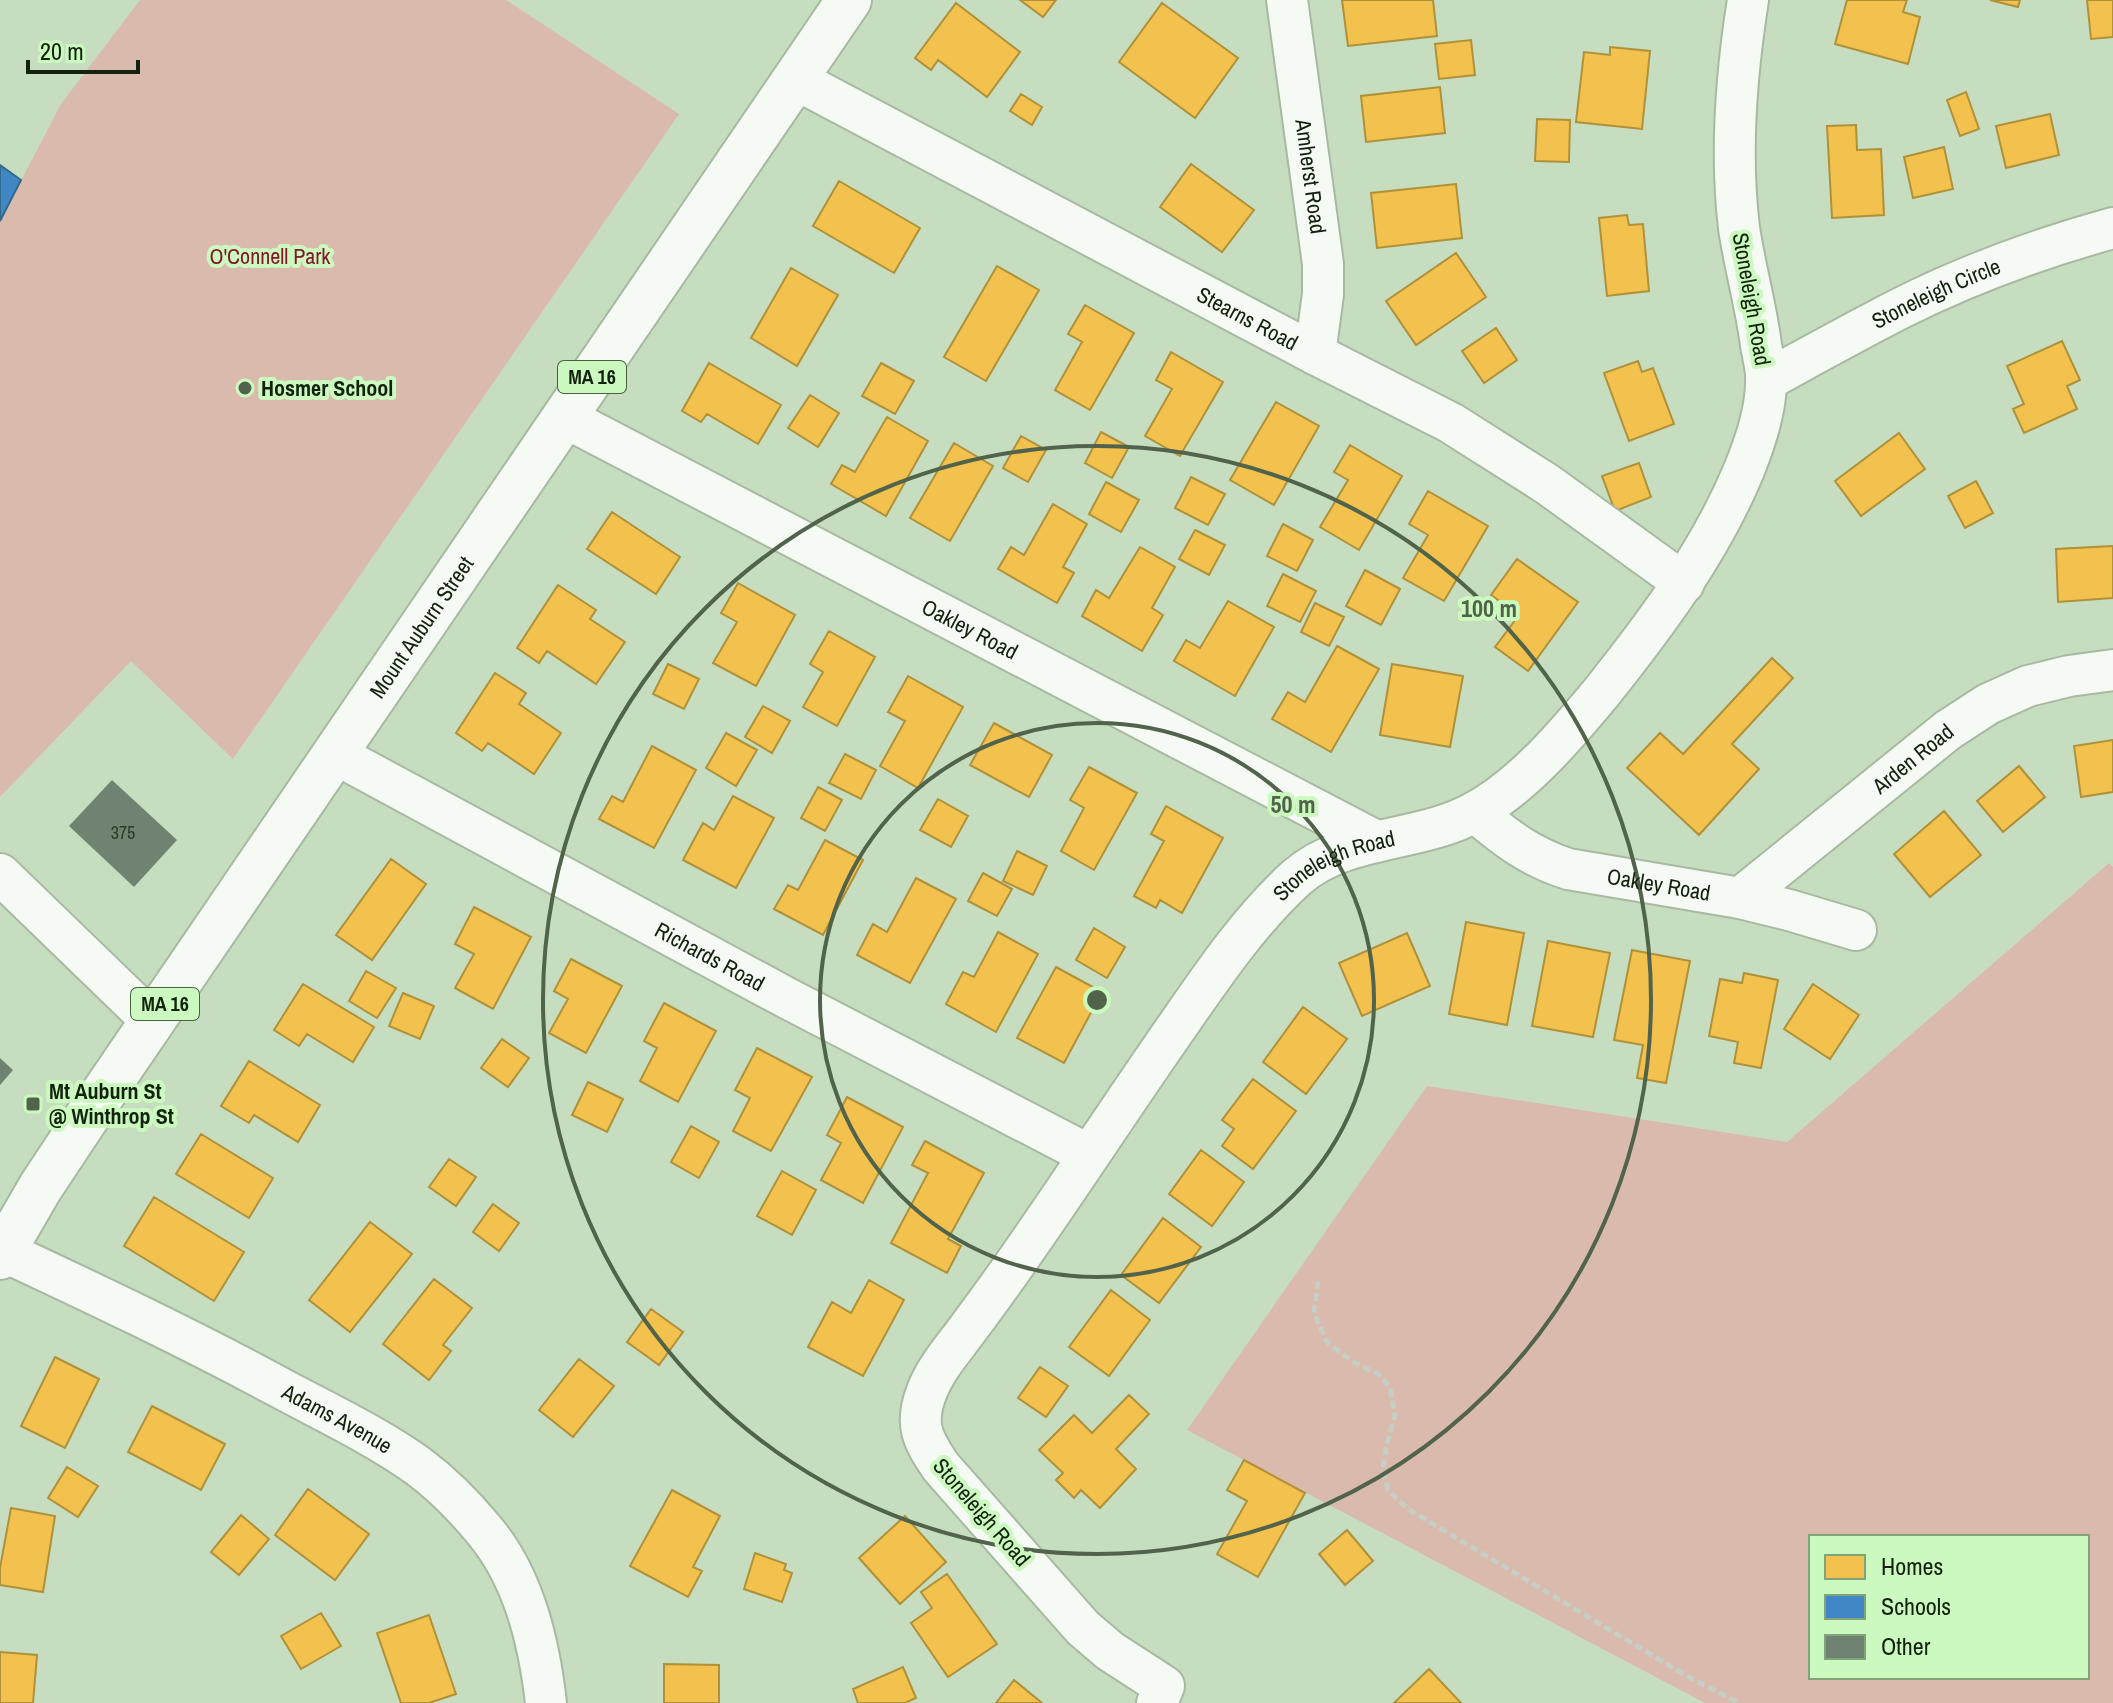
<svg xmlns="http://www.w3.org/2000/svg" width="2113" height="1703" font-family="'Archivo Narrow',sans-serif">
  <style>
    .green { fill: #dabaac; fill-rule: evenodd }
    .homes { fill: #f2c14e; stroke: #af913a; stroke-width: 2 }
    .schools { fill: #3f88c5; stroke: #32698e; stroke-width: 2 }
    .building { fill: #708371 }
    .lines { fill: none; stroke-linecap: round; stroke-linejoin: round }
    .street-casing { stroke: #a7baa1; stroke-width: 44 }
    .primary-casing { stroke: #a7baa1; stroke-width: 48 }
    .path { stroke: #c7cec4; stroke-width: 5; stroke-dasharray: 8 4; stroke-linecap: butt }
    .street { stroke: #f6faf5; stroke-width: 40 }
    .primary { stroke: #f6faf5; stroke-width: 44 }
    .ring { fill: none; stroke: #51644b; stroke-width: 4 }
    .poi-dot { fill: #51644b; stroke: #cbf9bf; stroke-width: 3 }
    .labels { text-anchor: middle; stroke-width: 8; stroke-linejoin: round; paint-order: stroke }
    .number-label { font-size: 18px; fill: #2a3a26 }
    .shield { fill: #cbf9bf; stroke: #4a6242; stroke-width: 2 }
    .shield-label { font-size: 20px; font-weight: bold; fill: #12220d }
    .street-label { font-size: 22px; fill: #12220d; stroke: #cbf9bf }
    .park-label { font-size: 22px; fill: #831727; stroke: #cbf9bf }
    .poi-label { font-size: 22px; font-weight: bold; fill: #12220d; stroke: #cbf9bf; text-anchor: start }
    .centre { fill: #51644b; stroke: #cbf9bf; stroke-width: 4 }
    .ring-label { font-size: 24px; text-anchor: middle; font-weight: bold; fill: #51644b; stroke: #cbf9bf; stroke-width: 8; stroke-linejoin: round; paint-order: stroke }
  </style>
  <rect width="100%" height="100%" fill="#c6debf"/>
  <path class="green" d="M140,0h366l173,114 -446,645 -102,-98 -131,136v-576l61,-117z
    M2109,863l4,4v836h-408l-518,-273 240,-344 360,56zM1811,1537h276v140h-276z"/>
  <path class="homes" d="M1020,0h36l-13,17z
    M1342,0h91l4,36 -89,10z
    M1847,0h60l-4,12 17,5 -12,47 -73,-20z
    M1990,0h30l-2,7z
    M2087,0h26v37l-22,2z
    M956,3l64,49 -33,45 -49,-37 -7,10 -16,-12z
    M1162,3l76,55 -43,60 -76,-56z
    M1471,40l4,35 -36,4 -4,-35z
    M1610,47l40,4 -8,78 -66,-7 8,-70 26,3z
    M1440,87l5,46 -79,9 -5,-46z
    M1966,92l13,37 -19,7 -13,-36z
    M1021,94l21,13 -10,18 -22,-14z
    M2050,114l9,41 -53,13 -10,-42z
    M1537,119l33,1 -1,42 -34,-1z
    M1856,125l1,25 24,-1 3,66 -52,3 -5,-92z
    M1944,147l9,42 -40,9 -9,-41z
    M1191,164l63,46 -32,42 -62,-45z
    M839,181l81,47 -26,45 -81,-47z
    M1456,184l6,54 -85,10 -6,-55z
    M1627,215l2,10 14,-1 6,67 -42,5 -8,-78z
    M1456,253l30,44 -70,48 -30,-44z
    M997,266l42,24 -53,91 -42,-24z
    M791,268l47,27 -41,71 -46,-28z
    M1085,305l49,28 -44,77 -35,-20 27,-48 -14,-8z
    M1496,328l21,32 -33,23 -22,-32z
    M2062,341l18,39 -13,6 10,23 -53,24 -11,-24 11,-5 -17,-38z
    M1171,352l52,30 -43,74 -35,-20 27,-47 -16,-9z
    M1638,361l4,11 11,-4 21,56 -45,17 -25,-68z
    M709,363l72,42 -23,39 -51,-30 -6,8 -19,-11z
    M881,363l33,18 -19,33 -33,-18z
    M810,395l29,18 -21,34 -30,-19z
    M1276,402l43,24 -45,79 -44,-25z
    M887,417l41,24 -42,75 -55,-32 11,-19 13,7z
    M1101,432l28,15 -17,31 -27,-15z
    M1899,433l26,36 -64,47 -26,-35z
    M1021,436l25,14 -18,32 -25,-14z
    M954,443l39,23 -43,75 -40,-23z
    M1350,445l52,31 -43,74 -39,-23 28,-47 -14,-8z
    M1639,463l12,34 -36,14 -13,-35z
    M1191,477l34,17 -17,31 -33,-17z
    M1976,481l17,32 -28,15 -17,-32z
    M1106,482l33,18 -18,32 -32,-18z
    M1428,491l60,35 -44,75 -41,-23 25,-43 -19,-11z
    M1053,504l34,20 -24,43 11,6 -17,30 -59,-34 13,-22 13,8z
    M612,512l68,45 -24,37 -69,-45z
    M1283,524l30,16 -16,31 -30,-15z
    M1195,530l30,15 -16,30 -30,-16z
    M2113,546v52l-55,4 -2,-53z
    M1140,547l35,20 -23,41 11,7 -21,36 -60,-35 14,-26 13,8z
    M1517,559l61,43 -50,69 -33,-24 24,-32 -28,-20z
    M1365,570l35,19 -19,36 -35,-19z
    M1283,574l33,17 -16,31 -33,-16z
    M738,583l57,32 -39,71 -43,-23 24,-41 -16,-9z
    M558,585l38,25 -6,9 35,23 -29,42 -49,-33 -8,12 -22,-15z
    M1228,601l46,26 -39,69 -61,-35 12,-21 14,8z
    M1315,603l29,14 -15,29 -28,-14z
    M829,631l46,26 -38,69 -34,-19 20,-35 -13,-8z
    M1337,646l42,23 -48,83 -59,-33 16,-27 17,10z
    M1772,658l21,20 -61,66 27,25 -60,66 -72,-67 33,-35 23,21z
    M668,664l31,15 -15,30 -31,-15z
    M1392,664l71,12 -13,71 -70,-12z
    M495,673l31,20 -7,11 42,29 -27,41 -46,-31 -6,8 -26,-18z
    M908,676l55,31 -45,81 -38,-22 25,-45 -17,-9z
    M763,706l27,15 -18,32 -27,-16z
    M994,723l58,32 -23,42 -59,-32z
    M726,733l31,17 -21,36 -30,-18z
    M2113,740v52l-32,5 -7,-51z
    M652,746l44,24 -42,78 -55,-29 13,-23 11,6z
    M845,754l31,16 -15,29 -32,-16z
    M2019,766l26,31 -42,35 -26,-31z
    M1089,767l48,26 -43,77 -33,-19 23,-43 -14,-8z
    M818,787l24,13 -17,31 -24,-13z
    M733,796l41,22 -38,70 -53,-28 20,-37 11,7z
    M938,799l30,17 -17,31 -31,-17z
    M1166,806l57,32 -41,75 -22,-13 -4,8 -22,-12 30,-55 -13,-7z
    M1944,811l37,44 -51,42 -36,-43z
    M825,840l38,20 -40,75 -49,-26 14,-24 10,5z
    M1017,851l30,15 -14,29 -30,-14z
    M391,859l35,25 -54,76 -36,-25z
    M983,873l29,16 -15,27 -29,-15z
    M916,878l40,21 -46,84 -53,-28 16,-31 14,8z
    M474,907l57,30 -38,72 -38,-21 19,-34 -19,-10z
    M1466,922l58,11 -17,92 -58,-11z
    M1094,928l31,19 -18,31 -31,-18z
    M998,932l40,22 -42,78 -50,-28 17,-32 11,5z
    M1407,933l23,53 -68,30 -23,-53z
    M1548,941l62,12 -17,84 -61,-11z
    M1632,950l58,11 -24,122 -29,-5 6,-33 -29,-5z
    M571,959l51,27 -36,67 -37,-20 19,-34 -14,-8z
    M1056,967l46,25 -38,71 -47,-25z
    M366,971l30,17 -19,30 -28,-17z
    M1744,973l34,7 -17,88 -27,-5 4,-21 -29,-6 11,-57 22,4z
    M303,984l71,43 -21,35 -46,-28 -8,12 -25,-16z
    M1813,984l46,31 -29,44 -46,-30z
    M403,993l31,13 -14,33 -31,-13z
    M664,1003l52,28 -38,71 -38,-21 17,-33 -13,-7z
    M1303,1007l44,32 -41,55 -43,-32z
    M502,1039l27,19 -21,29 -27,-19z
    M757,1048l55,29 -41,74 -38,-20 17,-33 -15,-8z
    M249,1061l71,44 -22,37 -44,-27 -5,8 -28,-17z
    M1253,1079l43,32 -43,58 -31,-23 12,-17 -12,-9z
    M588,1082l35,17 -16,33 -35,-17z
    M847,1097l56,30 -40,76 -42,-23 20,-37 -14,-8z
    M691,1126l28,16 -20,36 -28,-16z
    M201,1134l72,44 -24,40 -73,-44z
    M925,1141l59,32 -36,66 13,7 -14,27 -56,-30 37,-70 -16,-8z
    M1201,1150l43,32 -32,44 -43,-32z
    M449,1159l27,18 -20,29 -27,-19z
    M782,1171l34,19 -24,45 -35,-19z
    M154,1197l90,55 -30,49 -90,-55z
    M493,1204l26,19 -20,28 -26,-19z
    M1163,1218l38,29 -42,56 -38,-28z
    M370,1222l42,32 -62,78 -41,-32z
    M434,1279l38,29 -29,37 8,6 -22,29 -46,-36z
    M869,1280l35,20 -41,76 -55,-29 24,-45 19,11z
    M1111,1290l39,30 -41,56 -40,-29z
    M651,1309l32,23 -24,33 -32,-23z
    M55,1357l44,22 -34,69 -44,-22z
    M579,1359l35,27 -41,51 -34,-27z
    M1040,1367l28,19 -22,31 -28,-19z
    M1129,1395l20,19 -33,35 20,20 -36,39 -19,-18 -7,8 -18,-18 7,-7 -24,-23 35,-35 18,18z
    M152,1406l73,38 -24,46 -73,-38z
    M1244,1460l61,33 -47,84 -41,-23 30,-53 -20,-11z
    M67,1467l31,19 -20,31 -30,-19z
    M308,1489l61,45 -34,46 -60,-45z
    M672,1490l48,26 -27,51 9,4 -14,26 -58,-31z
    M11,1508l44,8 -12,76 -43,-7v-17z
    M241,1515l28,24 -30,36 -28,-23z
    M905,1516l41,46 -46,42 -41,-46z
    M1347,1530l26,31 -28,24 -26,-31z
    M755,1553l31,11 -2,6 8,3 -10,29 -38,-13z
    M947,1574l50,70 -49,33 -37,-54 21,-15 -11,-16z
    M321,1613l20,33 -40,23 -20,-33z
    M429,1615l27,79 -27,9h-28l-24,-70z
    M0,1652l37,3 -4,48h-33z
    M664,1664l55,1v38h-55z
    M903,1667l13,31 -11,5h-47l-5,-14z
    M1429,1669l32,34h-67z
    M1014,1680l28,23h-46z"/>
  <path class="schools" d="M0,165l21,15 -21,41z"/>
  <path class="building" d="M112,780l65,60 -43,47 -65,-61z
    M0,1058l13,12 -13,15z"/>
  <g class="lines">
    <g class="street-casing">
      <g id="street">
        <path id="s1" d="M1287,0l36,264v30l-8,60"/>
        <path id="s2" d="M795,79l520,275 136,69 96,61 137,99"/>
        <path id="s3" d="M1767,380c44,-24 89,-49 134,-72 68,-34 139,-60 212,-80"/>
        <path id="s4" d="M564,417l812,424"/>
        <path id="s5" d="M335,754l450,243 304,158"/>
        <path id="s6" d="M1475,812c32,27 54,44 93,57l172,29 49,12 67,20"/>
        <path d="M0,874l153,148"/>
        <path id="s7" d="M1740,898l208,-168 40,-26 40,-18 41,-10 44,-6"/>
        <path id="s8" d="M3,1251c92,43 183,86 272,134 48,26 98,49 143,81 23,17 46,40 65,63 41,48 56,113 63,174"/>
        <path id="s9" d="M1157,1703l7,-17 -54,-35 -27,-23 -142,-161c-19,-28 -27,-43 -14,-76 9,-23 26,-42 40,-61 20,-27 40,-54 59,-82 51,-73 99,-147 150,-220 36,-52 73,-107 120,-150 50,-44 123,-35 179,-66 48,-26 91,-77 126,-119 55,-69 109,-141 143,-223 11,-27 22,-59 22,-88 1,-12 -3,-25 -5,-37 -5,-39 -16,-77 -22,-117 -9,-75 -3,-153 9,-228"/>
      </g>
    </g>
    <g class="primary-casing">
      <g id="primary">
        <path id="s10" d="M0,1257l40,-69 43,-65 766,-1123"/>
      </g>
    </g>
    <path class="path" d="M1318,1281l-4,32 13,29 26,20 25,12 12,14 5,28 -8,28 -4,24 5,22 20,19 284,170 47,24"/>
    <use href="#street" class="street"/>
    <use href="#primary" class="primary"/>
  </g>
  <g class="ring">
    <circle cx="1097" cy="1000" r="277"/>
    <circle cx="1097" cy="1000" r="554"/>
  </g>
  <g class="poi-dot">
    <circle cx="245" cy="388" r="8"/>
    <rect x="25" y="1096" width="16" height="16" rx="4"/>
  </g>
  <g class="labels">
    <g class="number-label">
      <text x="123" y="839">375</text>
    </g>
    <g class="shield">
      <rect x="558" y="361" width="68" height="32" rx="6"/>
      <rect x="131" y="988" width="68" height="32" rx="6"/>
    </g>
    <g class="shield-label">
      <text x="592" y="384">MA 16</text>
      <text x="165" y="1011">MA 16</text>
    </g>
    <g class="street-label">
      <text dy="8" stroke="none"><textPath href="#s1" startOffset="178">Amherst Road</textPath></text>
      <text dy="8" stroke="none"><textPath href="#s3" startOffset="190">Stoneleigh Circle</textPath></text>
      <text transform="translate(1752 299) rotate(80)" y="8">Stoneleigh Road</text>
      <text dy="8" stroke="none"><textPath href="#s2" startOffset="512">Stearns Road</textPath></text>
      <text dy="8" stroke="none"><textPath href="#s10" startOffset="758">Mount Auburn Street</textPath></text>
      <text dy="8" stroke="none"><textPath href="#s4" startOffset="458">Oakley Road</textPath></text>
      <text dy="8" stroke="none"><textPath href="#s7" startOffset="222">Arden Road</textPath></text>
      <text dy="8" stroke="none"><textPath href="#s9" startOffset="1088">Stoneleigh Road</textPath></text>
      <text dy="8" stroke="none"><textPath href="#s6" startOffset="202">Oakley Road</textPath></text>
      <text dy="8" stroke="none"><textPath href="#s5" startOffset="426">Richards Road</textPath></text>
      <text dy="8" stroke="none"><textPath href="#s8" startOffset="374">Adams Avenue</textPath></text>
      <text transform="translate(982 1512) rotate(49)" y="8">Stoneleigh Road</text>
    </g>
    <g class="park-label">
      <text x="270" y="264">O'Connell Park</text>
    </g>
    <g class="poi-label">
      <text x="261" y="396">Hosmer School</text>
      <text x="49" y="1099">Mt Auburn St<tspan x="49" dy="25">@ Winthrop St</tspan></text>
    </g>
  </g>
  <circle cx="1097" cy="1000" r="12" class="centre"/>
  <g class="ring-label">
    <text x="1489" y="617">100 m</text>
    <text x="1293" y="813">50 m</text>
  </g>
  <rect x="1809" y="1535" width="280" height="144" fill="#cbf9bf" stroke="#81a378" stroke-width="2"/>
  <rect x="1825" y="1555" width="40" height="24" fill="#f2c14e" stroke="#81a378" stroke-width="2"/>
  <text x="1881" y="1575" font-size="24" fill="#12220d">Homes</text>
  <rect x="1825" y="1595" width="40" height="24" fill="#3f88c5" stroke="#81a378" stroke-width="2"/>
  <text x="1881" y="1615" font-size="24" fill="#12220d">Schools</text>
  <rect x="1825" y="1635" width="40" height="24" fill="#708371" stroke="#81a378" stroke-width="2"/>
  <text x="1881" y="1655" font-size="24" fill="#12220d">Other</text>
  <path d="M28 60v12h110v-12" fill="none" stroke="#12220d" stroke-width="4"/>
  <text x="40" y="60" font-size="24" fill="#12220d" stroke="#cbf9bf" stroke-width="6" paint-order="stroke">20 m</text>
</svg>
